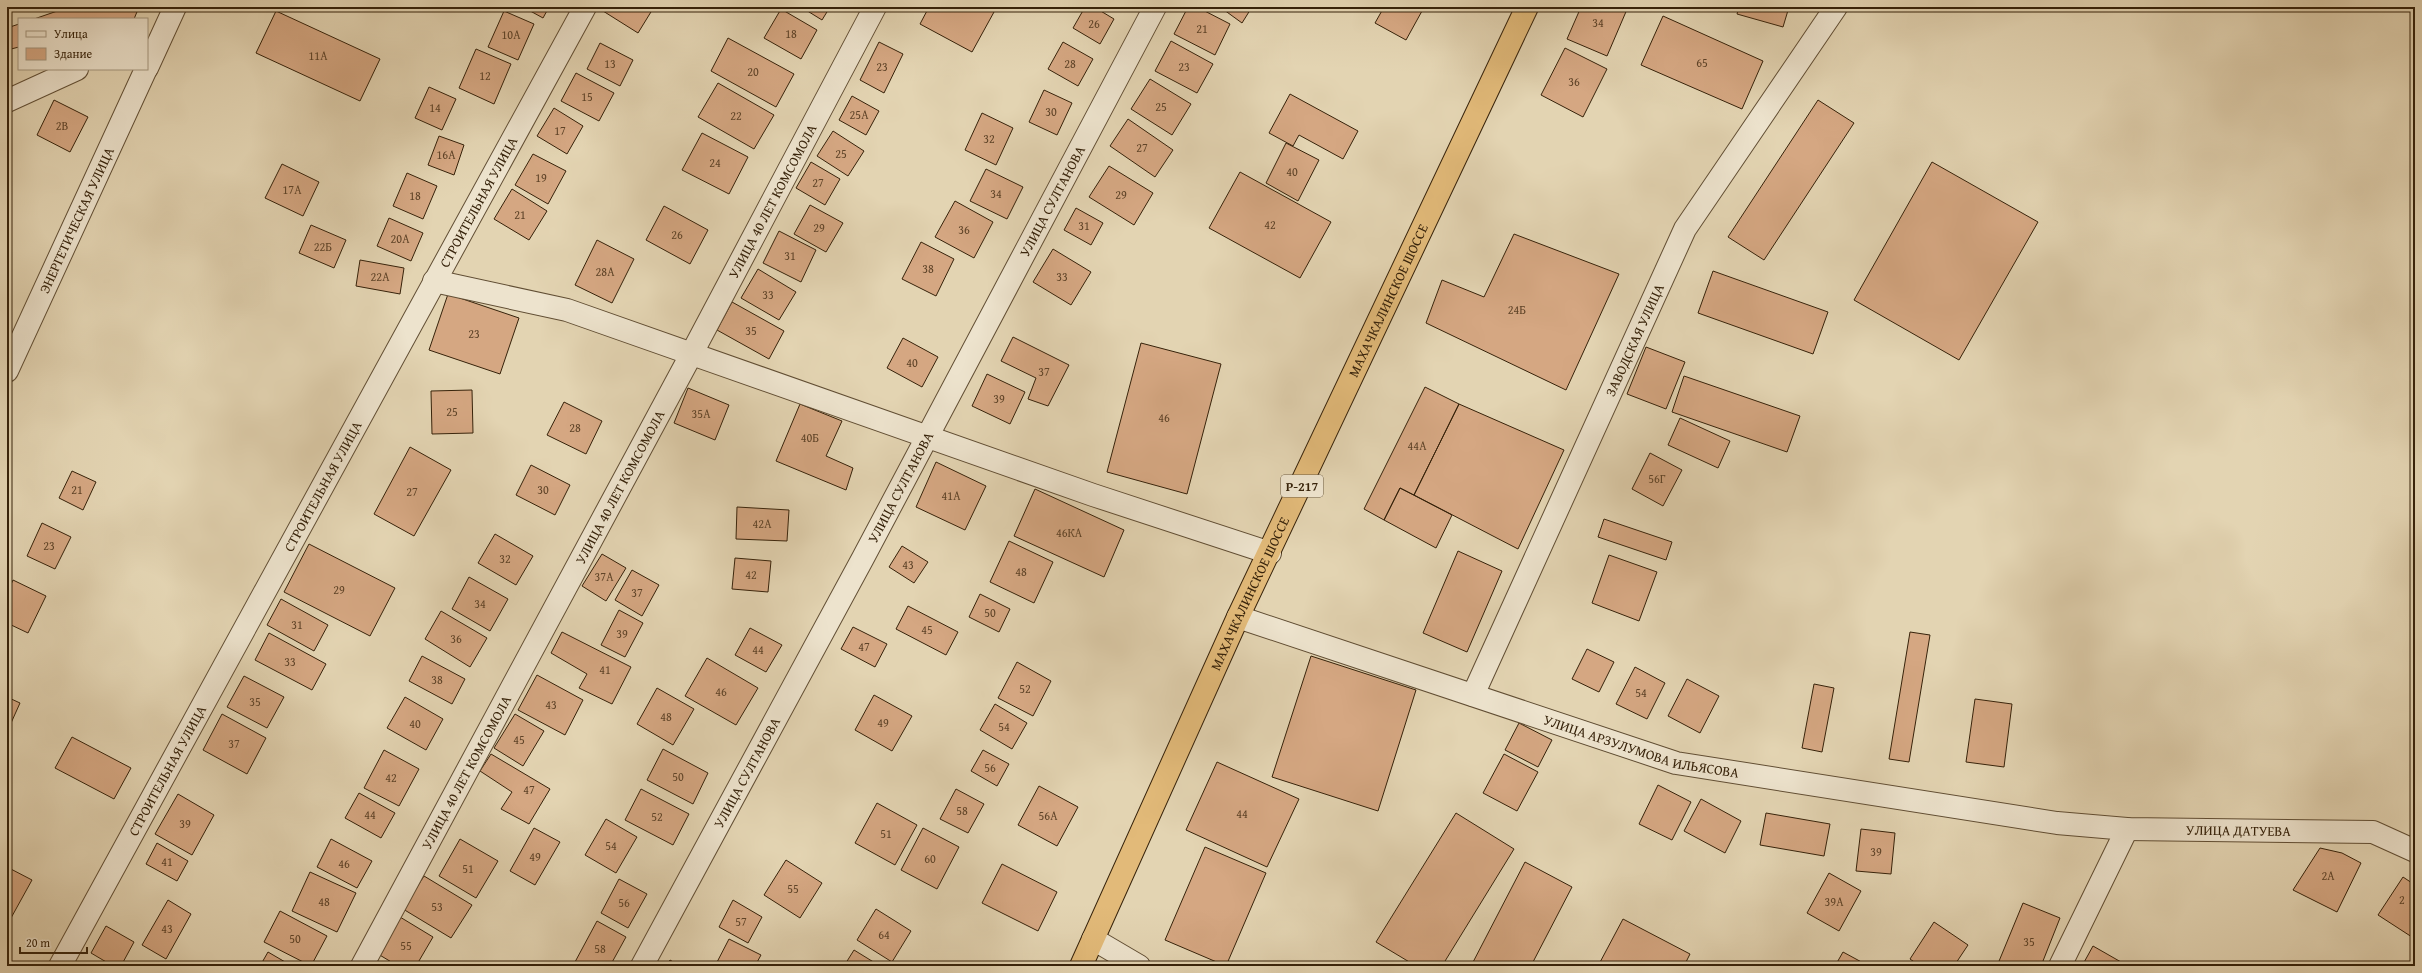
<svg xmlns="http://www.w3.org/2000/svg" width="2422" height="973" font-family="'Gentium Book Plus',serif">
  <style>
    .building { fill: #d5a782; stroke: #36220a }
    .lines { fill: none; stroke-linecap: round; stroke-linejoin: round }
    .minor-casing { stroke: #614e34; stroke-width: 24 }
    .highway-casing { stroke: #36220a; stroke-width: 24 }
    .minor { stroke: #ede3cd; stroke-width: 22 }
    .highway { stroke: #e2ba79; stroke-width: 22 }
    .labels { text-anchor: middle; stroke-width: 3.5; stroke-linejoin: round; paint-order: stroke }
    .number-label { font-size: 12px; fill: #5e4328 }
    .shield { fill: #ede3cd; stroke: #6d5c44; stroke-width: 1 }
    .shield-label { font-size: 13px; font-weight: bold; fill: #36220a }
    .street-label { font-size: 14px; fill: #36220a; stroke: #ede3cd }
  </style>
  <rect width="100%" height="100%" fill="#e3d4b2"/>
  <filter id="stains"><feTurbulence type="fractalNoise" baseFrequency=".005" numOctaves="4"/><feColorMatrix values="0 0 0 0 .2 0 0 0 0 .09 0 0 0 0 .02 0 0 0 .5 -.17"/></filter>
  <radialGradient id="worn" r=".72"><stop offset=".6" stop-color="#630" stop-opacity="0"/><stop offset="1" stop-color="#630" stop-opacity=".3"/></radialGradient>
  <path class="building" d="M69,7h70l-5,12h-100z
    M523,7h26l-6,11z
    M606,7h48l-16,26 -35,-22z
    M801,7h29l-8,13z
    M929,7h57l8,5 -22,40 -52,-28z
    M1085,7h9l20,12 -14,25 -27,-16z
    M1188,7h9l33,17 -15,31 -41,-21z
    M1220,7h32l-10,16z
    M1384,7h30l8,4 -16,29 -31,-17z
    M1581,7h47l-21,49 -40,-17z
    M1739,7h50l-6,20 -46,-13z
    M781,9l36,21 -16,29 -37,-21z
    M276,11l104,48 -20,42 -104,-48z
    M504,11l30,13 -16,36 -30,-13z
    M1663,16l100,45 -21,48 -101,-44z
    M19,24v23l-12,3v-22z
    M728,38l66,36 -18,33 -65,-36z
    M1171,41l42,23 -16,29 -42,-22z
    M879,42l24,12 -19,39 -24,-13z
    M1063,42l30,17 -15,27 -30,-17z
    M600,43l33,17 -13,26 -33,-17z
    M1565,48l42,21 -24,48 -42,-22z
    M476,49l35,15 -17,40 -35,-16z
    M576,73l38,20 -15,28 -38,-20z
    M1150,79l41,25 -19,31 -41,-26z
    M718,83l56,32 -20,34 -56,-32z
    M429,87l27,12 -14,31 -27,-12z
    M1044,90l28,13 -15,32 -28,-13z
    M1290,94l68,37 -15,28 -44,-24 -6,11 -24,-13z
    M852,96l27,15 -13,24 -27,-15z
    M54,100l34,17 -18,35 -33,-17z
    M1818,100l36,23 -90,137 -36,-23z
    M554,108l29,18 -16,28 -30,-18z
    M982,113l31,15 -17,37 -31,-15z
    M1128,119l45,31 -18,27 -45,-31z
    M833,131l31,20 -16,25 -31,-20z
    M702,133l46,24 -19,37 -47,-24z
    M439,136l25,9 -10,30 -26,-10z
    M1286,143l33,17 -21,41 -32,-18z
    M533,154l33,17 -18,33 -33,-19z
    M811,162l29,17 -15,26 -29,-17z
    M1932,162l106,60 -79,138 -105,-60z
    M282,164l37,18 -16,34 -38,-18z
    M1109,166l44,27 -19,32 -45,-28z
    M986,169l37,18 -16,32 -37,-18z
    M1240,172l91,50 -31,56 -91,-50z
    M407,173l30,13 -14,33 -30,-13z
    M512,189l35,22 -18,29 -35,-21z
    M955,201l38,21 -19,36 -39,-21z
    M810,205l33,18 -17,29 -32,-18z
    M664,206l44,24 -18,34 -44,-24z
    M1076,208l27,15 -12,22 -27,-15z
    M389,218l34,15 -12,28 -34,-15z
    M311,225l35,15 -12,28 -35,-15z
    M779,231l37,19 -15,32 -38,-19z
    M1514,234l105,40 -53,116 -140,-67 16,-43 42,17z
    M597,240l37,19 -22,44 -37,-18z
    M921,242l33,17 -18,37 -34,-17z
    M1053,249l38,23 -20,33 -38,-23z
    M360,260l44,8 -4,26 -44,-8z
    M758,269l38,23 -17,28 -38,-22z
    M1713,271l115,41 -15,42 -115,-41z
    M448,294l71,24 -19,56 -71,-24z
    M732,302l52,29 -15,28 -52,-29z
    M1013,337l56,28 -21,41 -20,-7 8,-21 -35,-17z
    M903,338l35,19 -16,30 -35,-19z
    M1141,343l80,21 -34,130 -80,-22z
    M1646,347l39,15 -19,47 -39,-15z
    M987,374l38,18 -15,32 -38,-18z
    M1684,376l116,40 -13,36 -115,-40z
    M1425,387l34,17 -45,91 -14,-7 -16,32 -20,-11z
    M688,388l41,17 -14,35 -41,-17z
    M472,390l1,43 -41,1 -1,-43z
    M564,402l38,19 -16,33 -39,-19z
    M800,404l42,17 -16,35 27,12 -7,22 -70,-29z
    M1459,404l105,46 -46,99 -104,-54z
    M1680,418l50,23 -12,27 -50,-23z
    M410,447l41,23 -37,66 -40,-22z
    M1650,453l32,17 -19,36 -31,-17z
    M936,462l50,24 -21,44 -49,-23z
    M531,465l39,20 -15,30 -39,-20z
    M72,471l24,11 -13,28 -24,-12z
    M1400,488l52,27 -16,33 -52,-28z
    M1035,489l89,41 -20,47 -90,-41z
    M737,507l52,3 -2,31 -51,-2z
    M1604,519l68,23 -6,18 -68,-23z
    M42,523l29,14 -16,32 -28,-13z
    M495,534l38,22 -17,29 -38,-22z
    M1009,541l44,21 -19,41 -44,-21z
    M309,544l86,44 -25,48 -86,-44z
    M902,546l26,16 -14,21 -25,-16z
    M1458,551l44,20 -35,81 -44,-19z
    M602,554l24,14 -20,33 -24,-15z
    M1609,555l48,17 -18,49 -47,-18z
    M735,558l36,3 -3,31 -36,-3z
    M632,570l27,15 -17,31 -27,-16z
    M469,577l39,22 -18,32 -38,-22z
    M13,580l33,16 -18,37 -21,-10v-30z
    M980,594l30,15 -11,23 -30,-15z
    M281,599l47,26 -14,26 -47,-26z
    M908,606l50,26 -12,23 -50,-26z
    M619,610l24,13 -18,34 -24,-12z
    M441,611l46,27 -17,29 -45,-28z
    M853,627l34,17 -12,23 -34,-18z
    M750,628l32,17 -16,27 -31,-17z
    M562,632l69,35 -19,37 -33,-16 8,-14 -36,-21z
    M1910,632l20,3 -21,127 -20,-3z
    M269,633l57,31 -14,26 -57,-30z
    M1587,649l27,13 -15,30 -27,-13z
    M422,656l43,23 -13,25 -43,-23z
    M1311,656l105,34 -38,121 -106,-34z
    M707,658l51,30 -22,37 -51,-29z
    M1017,662l34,19 -18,35 -35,-18z
    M1635,667l30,16 -18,36 -31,-15z
    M537,675l46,25 -18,35 -47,-25z
    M244,676l40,21 -17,31 -40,-21z
    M1687,679l32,17 -19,37 -32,-17z
    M1814,684l20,4 -12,64 -20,-4z
    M657,688l37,21 -21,36 -36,-21z
    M874,695l38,21 -20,35 -37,-21z
    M7,697l13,6 -13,29z
    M405,697l38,22 -17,31 -39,-22z
    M1975,699l37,5 -8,63 -38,-5z
    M995,704l32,19 -15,26 -32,-19z
    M222,714l44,24 -19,36 -44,-24z
    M515,714l29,17 -21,35 -29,-18z
    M1519,723l33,17 -14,27 -33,-17z
    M72,737l59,31 -17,31 -59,-31z
    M663,749l45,24 -15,31 -46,-24z
    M384,750l35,19 -20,37 -35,-18z
    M983,750l26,14 -12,22 -26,-15z
    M491,754l59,35 -21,35 -28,-15 11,-17 -32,-21z
    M1504,754l34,18 -21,39 -34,-18z
    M1217,762l82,37 -32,68 -81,-37z
    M1658,785l33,17 -19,38 -33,-16z
    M1039,786l39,21 -21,39 -39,-21z
    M641,789l48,25 -16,31 -48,-25z
    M956,789l28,15 -16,29 -28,-14z
    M359,793l36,20 -14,25 -36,-20z
    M178,794l36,21 -22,40 -37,-21z
    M1701,799l40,22 -16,32 -41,-22z
    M877,803l40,22 -22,40 -40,-22z
    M1456,813l58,36 -72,117h-26l-40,-24z
    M1766,813l64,11 -6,32 -64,-11z
    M606,819l31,18 -21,36 -31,-18z
    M534,828l26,14 -25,43 -25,-14z
    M923,828l36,19 -22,42 -36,-19z
    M1861,829l34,4 -4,41 -35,-3z
    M331,839l41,22 -15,27 -40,-21z
    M460,839l38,22 -22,37 -37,-22z
    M157,843l31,18 -11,20 -31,-17z
    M1205,847l61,26 -40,93 -61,-26z
    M2320,848l22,5 19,10 -24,49 -44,-22z
    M786,860l36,23 -22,35 -36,-23z
    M1525,862l47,25 -39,75 -2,4h-60z
    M1002,864l55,28 -19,39 -56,-28z
    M7,867l25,13 -21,38 -4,-2z
    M310,872l46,21 -19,39 -45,-21z
    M1829,873l32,18 -22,40 -32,-18z
    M424,876l48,29 -21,33 -48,-29z
    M2403,877l12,8v54l-37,-24z
    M619,879l28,15 -19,34 -27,-15z
    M168,900l23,14 -25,45 -24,-14z
    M733,900l29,17 -14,26 -29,-16z
    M2023,903l37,15 -19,48h-44z
    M876,909l35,22 -19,31 -35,-22z
    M280,911l47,25 -16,30 -47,-24z
    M400,917l33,20 -17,29h-18l-20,-12z
    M1623,919l67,35 -6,12h-86z
    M597,921l29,16 -16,29h-27l-8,-4z
    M1934,922l34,23 -14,21h-34l-10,-7z
    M106,926l28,16 -13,24h-8l-22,-13z
    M729,939l32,16 -6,11h-40z
    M2093,946l35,20h-46z
    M854,950l26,16h-36z
    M268,952l24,14h-32z
    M1843,952l24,13v1h-32z
    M670,960l10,6h-14z"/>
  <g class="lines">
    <g class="minor-casing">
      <g id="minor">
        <path d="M147,68l28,-61"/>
        <path d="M7,101l70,-32"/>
        <path d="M434,281l133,29 526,185 177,58"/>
        <path id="s1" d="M7,371l139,-302"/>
        <path id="s2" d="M1238,617l438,146 381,60 70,6 246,3 42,19"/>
        <path id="s3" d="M1473,695l212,-466 151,-222"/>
        <path d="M1093,939l46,27"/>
        <path id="s4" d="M60,966l525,-959"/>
        <path id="s5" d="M362,966l330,-613 183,-346"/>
        <path id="s6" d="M642,966l221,-408 292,-551"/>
        <path d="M2060,966l67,-137"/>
      </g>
    </g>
    <g class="highway-casing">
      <g id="highway">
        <path id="s7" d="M1081,966l157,-349 289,-610"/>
      </g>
    </g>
    <use href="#minor" class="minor"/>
    <use href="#highway" class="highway"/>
  </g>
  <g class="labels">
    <g class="number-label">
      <text x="1598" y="27">34</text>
      <text x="1094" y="28">26</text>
      <text x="1202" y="33">21</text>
      <text x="791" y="38">18</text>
      <text x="511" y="39">10А</text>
      <text x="318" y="60">11А</text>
      <text x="1702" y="67">65</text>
      <text x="610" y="68">13</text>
      <text x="1070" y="68">28</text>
      <text x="882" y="71">23</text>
      <text x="1184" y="71">23</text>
      <text x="753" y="76">20</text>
      <text x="485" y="80">12</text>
      <text x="1574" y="86">36</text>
      <text x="587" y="101">15</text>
      <text x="1161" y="111">25</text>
      <text x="435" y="112">14</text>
      <text x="1051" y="116">30</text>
      <text x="859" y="119">25А</text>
      <text x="736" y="120">22</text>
      <text x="62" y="130">2В</text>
      <text x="560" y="135">17</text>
      <text x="989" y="143">32</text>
      <text x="1142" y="152">27</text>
      <text x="841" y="158">25</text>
      <text x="446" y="159">16А</text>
      <text x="715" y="167">24</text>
      <text x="1292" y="176">40</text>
      <text x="541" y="182">19</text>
      <text x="818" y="187">27</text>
      <text x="292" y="194">17А</text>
      <text x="996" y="198">34</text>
      <text x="1121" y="199">29</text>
      <text x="415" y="200">18</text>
      <text x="520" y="219">21</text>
      <text x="1270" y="229">42</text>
      <text x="1084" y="230">31</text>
      <text x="819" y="232">29</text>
      <text x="964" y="234">36</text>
      <text x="677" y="239">26</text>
      <text x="400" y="243">20А</text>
      <text x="323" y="251">22Б</text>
      <text x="790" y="260">31</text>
      <text x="928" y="273">38</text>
      <text x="605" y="276">28А</text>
      <text x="380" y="281">22А</text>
      <text x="1062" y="281">33</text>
      <text x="768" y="299">33</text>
      <text x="1517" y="314">24Б</text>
      <text x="751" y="335">35</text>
      <text x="474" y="338">23</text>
      <text x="912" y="367">40</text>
      <text x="1044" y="376">37</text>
      <text x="999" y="403">39</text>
      <text x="452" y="416">25</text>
      <text x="701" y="418">35А</text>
      <text x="1164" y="422">46</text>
      <text x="575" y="432">28</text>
      <text x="810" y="442">40Б</text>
      <text x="1417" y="450">44А</text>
      <text x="1657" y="483">56Г</text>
      <text x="77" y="494">21</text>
      <text x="543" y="494">30</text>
      <text x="412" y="496">27</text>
      <text x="951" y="500">41А</text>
      <text x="762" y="528">42А</text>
      <text x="1069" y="537">46КА</text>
      <text x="49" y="550">23</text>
      <text x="505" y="563">32</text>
      <text x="908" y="569">43</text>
      <text x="1021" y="576">48</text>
      <text x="751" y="579">42</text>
      <text x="604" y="581">37А</text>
      <text x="339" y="594">29</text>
      <text x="637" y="597">37</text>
      <text x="480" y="608">34</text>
      <text x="990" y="617">50</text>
      <text x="297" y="629">31</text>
      <text x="927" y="634">45</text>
      <text x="622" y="638">39</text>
      <text x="456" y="643">36</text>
      <text x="864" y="651">47</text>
      <text x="758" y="654">44</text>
      <text x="290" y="666">33</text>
      <text x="605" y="674">41</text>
      <text x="437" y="684">38</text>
      <text x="1025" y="693">52</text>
      <text x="721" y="696">46</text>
      <text x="1641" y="697">54</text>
      <text x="255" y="706">35</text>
      <text x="551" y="709">43</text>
      <text x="666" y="721">48</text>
      <text x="883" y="727">49</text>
      <text x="415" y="728">40</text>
      <text x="1004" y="731">54</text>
      <text x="519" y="744">45</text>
      <text x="234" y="748">37</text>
      <text x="990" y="772">56</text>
      <text x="678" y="781">50</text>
      <text x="391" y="782">42</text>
      <text x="529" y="794">47</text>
      <text x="962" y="815">58</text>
      <text x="1242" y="818">44</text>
      <text x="370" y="819">44</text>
      <text x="1048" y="820">56А</text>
      <text x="657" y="821">52</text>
      <text x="185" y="828">39</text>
      <text x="886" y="838">51</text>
      <text x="611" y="850">54</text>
      <text x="1876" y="856">39</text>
      <text x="535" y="861">49</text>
      <text x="930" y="863">60</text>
      <text x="167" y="866">41</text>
      <text x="344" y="868">46</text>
      <text x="468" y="873">51</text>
      <text x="2328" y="880">2А</text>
      <text x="793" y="893">55</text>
      <text x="2402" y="904">2</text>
      <text x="324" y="906">48</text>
      <text x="1834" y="906">39А</text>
      <text x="624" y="907">56</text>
      <text x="437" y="911">53</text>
      <text x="741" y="926">57</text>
      <text x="167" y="933">43</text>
      <text x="884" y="939">64</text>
      <text x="295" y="943">50</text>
      <text x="2029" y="946">35</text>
      <text x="406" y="950">55</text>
      <text x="600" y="953">58</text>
    </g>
    <rect class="shield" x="1281" y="475" width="42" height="22" rx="3"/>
    <g class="shield-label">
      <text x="1302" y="491">Р-217</text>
    </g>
    <g class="street-label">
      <text dy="5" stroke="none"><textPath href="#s5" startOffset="868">УЛИЦА 40 ЛЕТ КОМСОМОЛА</textPath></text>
      <text dy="5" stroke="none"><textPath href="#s6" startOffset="868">УЛИЦА СУЛТАНОВА</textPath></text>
      <text dy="5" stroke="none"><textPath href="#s4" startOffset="871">СТРОИТЕЛЬНАЯ УЛИЦА</textPath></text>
      <text dy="5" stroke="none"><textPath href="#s1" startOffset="166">ЭНЕРГЕТИЧЕСКАЯ УЛИЦА</textPath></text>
      <text dy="5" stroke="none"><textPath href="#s7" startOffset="733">МАХАЧКАЛИНСКОЕ ШОССЕ</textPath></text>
      <text dy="5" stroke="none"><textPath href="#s3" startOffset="390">ЗАВОДСКАЯ УЛИЦА</textPath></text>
      <text dy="5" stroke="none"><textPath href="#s4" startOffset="547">СТРОИТЕЛЬНАЯ УЛИЦА</textPath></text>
      <text dy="5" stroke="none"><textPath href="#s5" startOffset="544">УЛИЦА 40 ЛЕТ КОМСОМОЛА</textPath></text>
      <text dy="5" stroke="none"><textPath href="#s6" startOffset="544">УЛИЦА СУЛТАНОВА</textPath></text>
      <text dy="5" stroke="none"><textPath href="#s7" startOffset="409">МАХАЧКАЛИНСКОЕ ШОССЕ</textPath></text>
      <text dy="5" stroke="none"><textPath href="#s2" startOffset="424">УЛИЦА АРЗУЛУМОВА ИЛЬЯСОВА</textPath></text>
      <text dy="5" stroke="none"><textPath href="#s4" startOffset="223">СТРОИТЕЛЬНАЯ УЛИЦА</textPath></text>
      <text dy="5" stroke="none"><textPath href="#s5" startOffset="220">УЛИЦА 40 ЛЕТ КОМСОМОЛА</textPath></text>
      <text dy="5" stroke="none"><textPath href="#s6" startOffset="220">УЛИЦА СУЛТАНОВА</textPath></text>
      <text dy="5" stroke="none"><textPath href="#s2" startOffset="1029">УЛИЦА ДАТУЕВА</textPath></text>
    </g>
  </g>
  <rect width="2422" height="973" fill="none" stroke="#e3d4b2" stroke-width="24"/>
  <rect x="8" y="8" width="2406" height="957" fill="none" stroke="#36220a" stroke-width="2"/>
  <rect x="12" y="12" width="2398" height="949" fill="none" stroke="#36220a"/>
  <rect x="18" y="18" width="130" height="52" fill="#ede3cd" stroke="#a4967f"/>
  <rect x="26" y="31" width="20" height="6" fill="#ede3cd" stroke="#a4967f"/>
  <text x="54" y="38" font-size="12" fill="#36220a">Улица</text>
  <rect x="26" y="48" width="20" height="12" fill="#d5a782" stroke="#a4967f"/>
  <text x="54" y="58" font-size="12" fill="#36220a">Здание</text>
  <path d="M20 947v6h67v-6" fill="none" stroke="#36220a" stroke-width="2"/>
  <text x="26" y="947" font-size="12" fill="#36220a" stroke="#ede3cd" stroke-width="3" paint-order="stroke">20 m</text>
  <rect width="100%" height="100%" filter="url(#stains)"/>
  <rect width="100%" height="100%" fill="url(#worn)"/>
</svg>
